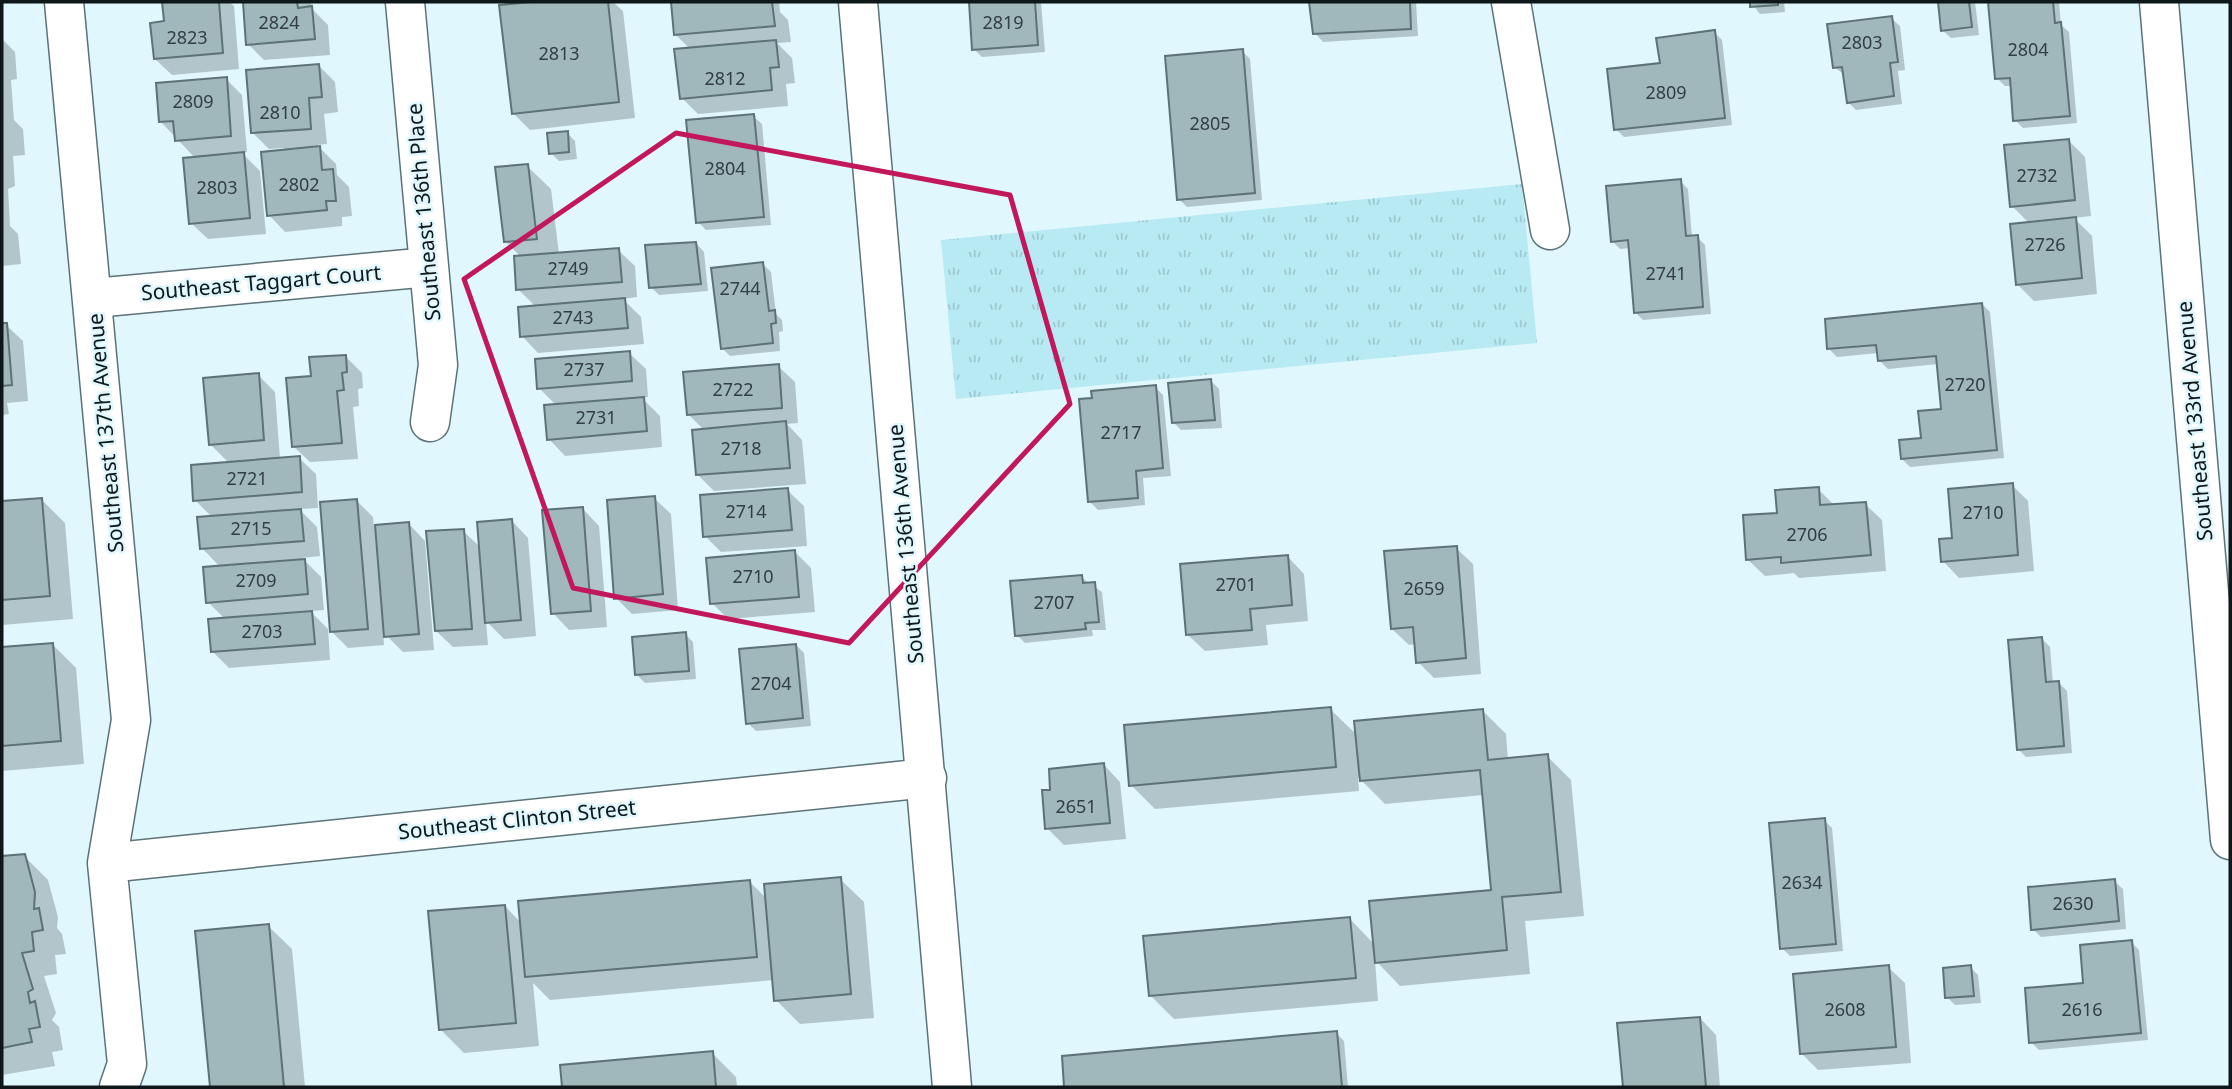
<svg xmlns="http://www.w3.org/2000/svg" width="2232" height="1089" font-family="'Noto Sans',sans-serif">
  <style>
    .grass { fill: url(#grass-tufts) }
    .shadow { fill: #0003 }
    .building { fill: #a0b7bc; stroke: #5c7277; stroke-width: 2 }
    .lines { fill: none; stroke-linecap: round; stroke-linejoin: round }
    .minor-casing { stroke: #5c7277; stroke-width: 41 }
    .tertiary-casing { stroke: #5c7277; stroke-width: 41 }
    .minor { stroke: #fff; stroke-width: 38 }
    .tertiary { stroke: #fff; stroke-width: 38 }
    .marked { fill: none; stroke: #c2185b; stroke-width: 5; stroke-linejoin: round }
    .labels { text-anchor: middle; stroke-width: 5; stroke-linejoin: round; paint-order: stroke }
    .number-label { font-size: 18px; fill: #323f42 }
    .street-label { font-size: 21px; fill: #0e1719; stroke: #dff7fd }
  </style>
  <defs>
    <pattern id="grass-tufts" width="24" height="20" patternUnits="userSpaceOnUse" patternTransform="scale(1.75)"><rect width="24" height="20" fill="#b8eaf4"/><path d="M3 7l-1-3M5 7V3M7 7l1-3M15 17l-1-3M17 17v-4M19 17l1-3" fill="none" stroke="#9dc8d1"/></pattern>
  </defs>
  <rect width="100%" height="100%" fill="#dff7fd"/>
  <path class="grass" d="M1522,184l15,159 -581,56 -15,-159z"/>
  <path class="shadow" d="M164,2h65l5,4 5,63 -67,6 -17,-16 11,-36z
    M245,2h66l1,7 16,16 2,30 -66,5 -16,-16z
    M511,2h102l10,9 12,107 -105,12 -17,-17 1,-108z
    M673,2h106l1,10 8,8 3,22 -14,1 15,15 3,25 -9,1 2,22 -90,8 -16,-16 9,-48 -16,-16z
    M970,2h71l4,50 -63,5 -8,-8z
    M1311,2h105l2,34 -95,6 -8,-9z
    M1751,2h33l1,10 -25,2z
    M1940,2h35l4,33 -28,3 -9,-8z
    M1990,2h69l2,23 8,7 8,91 -54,5 -8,-8 -3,-34h-7l-8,-8z
    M1891,18l9,8 5,44 -7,1 4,33 -46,6 -8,-8 -3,-27 -11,-8z
    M1714,32l8,8 10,85 -108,12 -8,-8 46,-65z
    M2,39l13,13 2,27 -6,1 3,40 9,9 2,26 -12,1 2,30 -7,3 2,37 8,8 3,30 -19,2z
    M1242,51l8,8 12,141 -75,7 -8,-8z
    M319,66l16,16 3,30 -14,2 3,30 -10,1 19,19 1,11 12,12 3,29 -10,1v9l-57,6 -16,-17 15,-67 -15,1 -17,-17z
    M226,79l16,16 5,57 -5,1 18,18 6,63 -58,5 -17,-16 5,-64 -36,-38z
    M753,116l9,8 9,101 -65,5 -8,-8z
    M567,133l8,8 2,18 -18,2 -8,-8z
    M2068,140l17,17 6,59 -17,2 18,18 5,58 -63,7 -17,-17 13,-60 -18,-18z
    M527,166l24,23 8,65 59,-4 17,16 2,31 -14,2 18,18 3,27 -106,9 -16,-17 14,-29 -18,-18 3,-32 -16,-16z
    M1680,181l8,8 4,48h5l8,8 6,69 -68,6 -8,-8 -5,-64 -10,1 -8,-8z
    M696,243l8,9 4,39 -49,4 -8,-8z
    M763,264l8,8 5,42 6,6 1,11 -4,1 1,19 -50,5 -8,-8z
    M1982,304l8,8 14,146 -94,9 -8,-8 21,-20 20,-28 -5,-47 -50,5 -8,-8 -1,-8 -42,4 -8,-8z
    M2,325h4l17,16 5,60 -21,2 2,11 -7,1z
    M629,353l17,16 2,28 -6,1 18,18 2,31 -97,9 -16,-17 8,-33 -18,-18z
    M345,356l17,17 1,15 -5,1 1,17 -6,1 5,52 -48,3 -17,-16 20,-68z
    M778,366l17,16 3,41 -11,1 15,16 4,44 -92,7 -17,-17 7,-44 -16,-16z
    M258,375l17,17 5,67 19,-1 17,16 2,34 -19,1 18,18 3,29 -18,2 19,19 3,33 -14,1 18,18 2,31 -101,8 -16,-16 13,-32 -18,-18 13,-34 -19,-20 11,-30 -18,-18 35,-36 -20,-20z
    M1211,381l8,8 3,39 -41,2 -8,-8z
    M1155,387l8,8 8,81 -28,2 2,27 -47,5 -8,-8z
    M2012,485l16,16 6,70 -75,7 -16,-17z
    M1818,489l17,17 30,-2 17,16 4,51 -87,7 -5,-5 -29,3 -17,-16 31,-45z
    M787,490l17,16 3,40 -86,6 -16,-16z
    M654,498l17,16 7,96 -46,4 -16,-16z
    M41,499l24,24 8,96 -71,6v-122z
    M357,501l16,16 1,10 35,-3 16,17 9,109 -31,2 -20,-20 1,13 -36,3 -16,-16z
    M583,509l16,17 8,101 -38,3 -16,-17z
    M512,521l16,17 8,98 -32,3 -18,-18 2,24 -35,2 -17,-16 27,-100 18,17z
    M1456,548l17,16 8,110 -47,4 -16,-16 -2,-18 -7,1 -17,-16z
    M795,552l16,16 4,44 -87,7 -16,-16z
    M1288,557l16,17 4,47 -42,4 2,20 -63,6 -17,-16z
    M1081,577l21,15 4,38h-14l1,6 -68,7 -8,-8z
    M685,634l8,8 3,37 -51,4 -8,-8z
    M2042,639l8,8 3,37 6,-1 8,8 5,62 -46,4 -8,-8z
    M52,644l24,24 8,96 -82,7v-122z
    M796,645l8,8 7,73 -55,5 -8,-8z
    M1330,709l28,27 124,-26 24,24 2,26 39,-4 24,24 13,136 -59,5 5,53 -130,12 -25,-26 3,41 -204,18 -24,-24 200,-76 25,26 118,-54 -9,-96 -99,9 -27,-27 1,14 -204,18 -24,-24z
    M1104,765l16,17 6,57 -62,6 -17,-17 5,-37z
    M1824,820l8,8 11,123 -53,5 -8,-8z
    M24,856l24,24 10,37 -1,11 5,6 4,20 -11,1 2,19 -13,2 12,37 -4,7 7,7 4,23 -11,2 3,14 -53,9v-217z
    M840,879l24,23 10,116 -74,6 -24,-24 -2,-20 -224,20 -17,-17 6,63 -75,7 -24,-24 65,-123 17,18 228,-42 17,17z
    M2114,881l9,8 3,40 -85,8 -8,-8z
    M268,926l24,23 13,138h-94l-14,-154z
    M2131,942l8,8 9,90 -109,10 -8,-8 54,-57z
    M1888,967l17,16 6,80 -93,7 -16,-16z
    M1970,967l8,8 3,28 -26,2 -8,-8z
    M1700,1018l16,17 4,52h-96l-5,-62z
    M1336,1033l8,8 4,46h-282l-2,-29z
    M712,1053l24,24 1,10h-173l-2,-20z"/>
  <path class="building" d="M162,2h57l4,51 -69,6 -4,-36 14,-2z
    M243,2h54l1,6 14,-2 3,33 -69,6z
    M531,2h77l11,100 -107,12 -13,-109z
    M671,2h101l3,24 -101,9z
    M969,2h66l3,43 -66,5z
    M1309,2h101l1,27 -98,5z
    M1750,2h28v3l-28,2z
    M1938,2h31l3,25 -31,4z
    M1988,2h65l2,21 6,-1 9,94 -57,5 -3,-43 -15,1z
    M1892,16l6,46 -8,1 4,33 -47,7 -5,-36 -9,1 -6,-44z
    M1715,30l10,88 -111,12 -7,-61 53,-6 -4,-25z
    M776,40l3,27 -9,1 2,22 -92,9 -6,-50z
    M1243,49l12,144 -78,7 -12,-144z
    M319,64l3,33 -13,1 2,31 -60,4 -5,-63z
    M227,77l4,59 -56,5 -2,-20 -14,1 -3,-39z
    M754,114l10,103 -68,6 -10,-103z
    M568,131l1,21 -20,2 -2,-21z
    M2069,139l6,61 -65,7 -6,-62z
    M320,146l2,24 11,-1 3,32h-10l1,9 -60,6 -6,-64z
    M244,152l6,66 -61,6 -6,-66z
    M528,164l9,75 -33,3 -9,-75z
    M1681,179l5,57 12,-1 5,72 -69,6 -6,-73 -17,2 -5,-56z
    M2076,217l6,61 -66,7 -6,-61z
    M696,242l5,42 -52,4 -4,-43z
    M619,248l3,34 -106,8 -2,-34z
    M763,262l6,49 6,-1 1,13 -5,1 2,19 -52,6 -10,-81z
    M625,298l3,30 -108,9 -2,-30z
    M1982,303l15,147 -96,9 -2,-19 22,-2 -3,-27 23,-2 -5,-53 -58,5 -2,-16 -49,4 -2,-30z
    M2,323h5l5,62 -10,1z
    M630,351l2,30 -95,8 -2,-30z
    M346,355l1,17 -5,1 2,17 -7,1 5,52 -50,4 -6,-69 25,-2 -2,-19z
    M779,364l3,44 -95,7 -4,-43z
    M259,373l5,67 -55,5 -6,-67z
    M1211,379l4,41 -43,3 -4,-40z
    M1156,385l7,83 -27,3 2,27 -50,4 -9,-103 13,-1 -1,-7z
    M644,397l3,34 -100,9 -3,-35z
    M786,421l4,47 -94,7 -4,-45z
    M300,456l2,36 -109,9 -2,-36z
    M2013,483l5,72 -77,7 -2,-23 13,-1 -4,-49z
    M1819,487l1,18 46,-3 5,53 -90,8v-6l-35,3 -3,-45 34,-2 -2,-23z
    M788,488l4,42 -89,7 -3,-42z
    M655,496l8,98 -49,5 -7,-99z
    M42,498l8,98 -48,4v-99z
    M357,499l11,130 -38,3 -10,-130z
    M583,507l8,104 -40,3 -9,-104z
    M301,509l3,32 -104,8 -3,-32z
    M512,519l9,101 -36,3 -8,-101z
    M409,522l10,112 -35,3 -9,-112z
    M464,529l8,100 -37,2 -9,-100z
    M1457,546l9,112 -50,5 -3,-36 -22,2 -7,-78z
    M795,550l4,47 -89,7 -4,-46z
    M1288,555l4,50 -42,4 2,21 -66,5 -6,-71z
    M305,559l3,35 -102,9 -3,-36z
    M1082,575l1,8 12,-1 4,40 -14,1 1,6 -71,7 -5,-55z
    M312,611l3,33 -104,8 -3,-33z
    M686,632l3,39 -54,4 -3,-38z
    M2042,637l4,45 13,-1 5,65 -47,4 -9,-110z
    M53,643l8,98 -59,5v-99z
    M796,644l7,74 -57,6 -7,-75z
    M1331,707l5,60 -207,19 -5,-61z
    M1483,709l5,51 60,-6 13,138 -59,5 5,53 -132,13 -6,-62 122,-11 -11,-120 -120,11 -6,-60z
    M1104,763l6,60 -65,6 -3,-39h8l-1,-21z
    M1825,818l11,126 -56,5 -11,-126z
    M25,854l10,38 -1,17 5,-1 4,22 -11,2 2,19 -12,2 11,36 -5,3 2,11 5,-2 5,26 -11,2 3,13 -30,6v-192z
    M841,877l10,117 -77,7 -10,-117z
    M2115,879l4,42 -88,9 -3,-43z
    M750,880l7,77 -232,20 -7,-76z
    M505,905l11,118 -77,7 -11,-119z
    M1350,917l6,61 -207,18 -6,-60z
    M269,924l15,163h-74l-15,-156z
    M2132,940l9,93 -112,10 -4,-55 58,-5 -3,-38z
    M1889,965l7,82 -96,7 -7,-80z
    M1971,965l3,31 -29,2 -2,-30z
    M1700,1017l6,70h-83l-6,-64z
    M1337,1031l5,56h-278l-2,-31z
    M713,1051l3,36h-154l-2,-22z"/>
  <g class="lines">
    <g class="minor-casing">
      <path id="minor" d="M64,2l67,718 -24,143 20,201 -8,23
        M405,2l33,363 -8,57
        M1511,2l39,228
        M2159,2l71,838
        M94,298l335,-31
        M107,863l820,-85"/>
    </g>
    <g class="tertiary-casing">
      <path id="tertiary" d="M858,2l94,1085"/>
    </g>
    <use href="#minor" class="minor"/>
    <use href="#tertiary" class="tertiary"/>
  </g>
  <path class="marked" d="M676,133l334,62 60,209 -221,239 -276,-55 -109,-309z"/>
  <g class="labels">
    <g class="number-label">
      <text x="279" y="29">2824</text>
      <text x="1003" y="29">2819</text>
      <text x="187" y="44">2823</text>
      <text x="1862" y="49">2803</text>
      <text x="2028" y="56">2804</text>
      <text x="559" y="60">2813</text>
      <text x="725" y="85">2812</text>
      <text x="1666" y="99">2809</text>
      <text x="193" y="108">2809</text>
      <text x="280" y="119">2810</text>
      <text x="1210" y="130">2805</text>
      <text x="725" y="175">2804</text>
      <text x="2037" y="182">2732</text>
      <text x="299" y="191">2802</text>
      <text x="217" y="194">2803</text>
      <text x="2045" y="251">2726</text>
      <text x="568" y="275">2749</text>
      <text x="1666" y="280">2741</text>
      <text x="740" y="295">2744</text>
      <text x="573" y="324">2743</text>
      <text x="584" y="376">2737</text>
      <text x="1965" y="391">2720</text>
      <text x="733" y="396">2722</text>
      <text x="596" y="424">2731</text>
      <text x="1121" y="439">2717</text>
      <text x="741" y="455">2718</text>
      <text x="247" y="485">2721</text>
      <text x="746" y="518">2714</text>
      <text x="1983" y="519">2710</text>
      <text x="251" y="535">2715</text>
      <text x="1807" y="541">2706</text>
      <text x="753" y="583">2710</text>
      <text x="256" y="587">2709</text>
      <text x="1236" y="591">2701</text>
      <text x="1424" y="595">2659</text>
      <text x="1054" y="609">2707</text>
      <text x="262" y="638">2703</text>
      <text x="771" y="690">2704</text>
      <text x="1076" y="813">2651</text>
      <text x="1802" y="889">2634</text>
      <text x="2073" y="910">2630</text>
      <text x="1845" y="1016">2608</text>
      <text x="2082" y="1016">2616</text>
    </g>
    <g class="street-label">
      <text transform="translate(424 212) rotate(-95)" y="7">Southeast 136th Place</text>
      <text transform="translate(261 283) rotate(-5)" y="7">Southeast Taggart Court</text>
      <text transform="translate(2195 421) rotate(-95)" y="7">Southeast 133rd Avenue</text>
      <text transform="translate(106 433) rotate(-95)" y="7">Southeast 137th Avenue</text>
      <text transform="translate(906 544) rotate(-95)" y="7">Southeast 136th Avenue</text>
      <text transform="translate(517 820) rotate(-6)" y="7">Southeast Clinton Street</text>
    </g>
  </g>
  <rect width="2232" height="1089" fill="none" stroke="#0e1719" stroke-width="7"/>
</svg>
